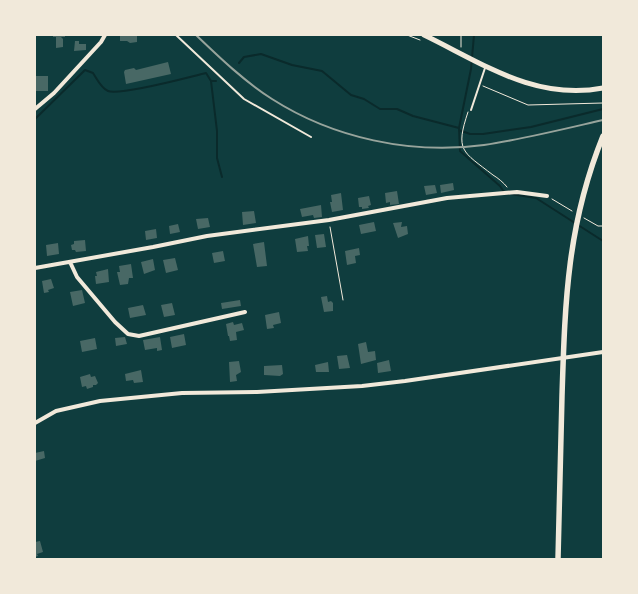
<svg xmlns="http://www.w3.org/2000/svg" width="638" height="594" font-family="'Zilla Slab',serif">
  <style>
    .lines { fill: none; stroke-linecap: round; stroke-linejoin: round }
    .stream { stroke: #0a2a2b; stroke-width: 2 }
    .building { fill: #486865 }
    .path { stroke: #f1e9da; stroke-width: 1 }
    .service { stroke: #f1e9da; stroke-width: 2 }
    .minor { stroke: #f1e9da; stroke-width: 4 }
    .secondary { stroke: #f1e9da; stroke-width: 5 }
    .primary { stroke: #f1e9da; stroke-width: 5.5 }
    .rail { stroke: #97a49c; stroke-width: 2 }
  </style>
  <rect width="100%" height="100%" fill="#0f3d3e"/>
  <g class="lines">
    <path class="stream" d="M474,35l-3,34 -12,59 1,23 40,35 4,6
      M239,63l5,-6 17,-3 31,11 30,6 29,24 13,4 16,10h17l16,7 46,12
      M211,81l6,50v27l5,19
      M35,119l50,-49 8,3c4,6 8,15 15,18 12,5 81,-14 98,-18l5,8h5
      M459,130l11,4h13l48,-7 72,-18
      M511,194l25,4 67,43"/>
  </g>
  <path class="building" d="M53,35h12v2h-4l2,2v8l-7,1v-11h-3z
    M120,35h17v7l-7,1 -3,-2h-7z
    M75,41h4v3h7v6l-12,1z
    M168,62l3,12 -45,10 -2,-12 1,-2 9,-2 2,2z
    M36,76h12v15h-12z
    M453,183l1,7 -13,3 -1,-8z
    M435,185l2,8 -11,2 -2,-9z
    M397,191l2,13 -9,1v-3l-4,1 -1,-10z
    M341,193l2,17 -11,2 -2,-10h2l-1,-7z
    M369,196l2,9 -3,1 1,2 -7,1v-2h-3l-1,-9z
    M321,205l1,12 -8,1 -1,-3 -11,2 -2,-8z
    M254,211l2,12 -13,2 -1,-13z
    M208,218l2,9 -12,2 -2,-10z
    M374,222l2,9 -15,3 -2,-9z
    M402,222l-1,5 6,-1 1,8 -10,4 -5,-15z
    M178,224l2,8 -10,2 -1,-8z
    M156,229l1,9 -11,2 -1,-9z
    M324,234l2,13 -9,1 -2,-13z
    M308,236l1,10h-2l1,5 -11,1 -2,-13z
    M85,240l1,11 -10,1 -1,-2h-3l-1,-5 3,-1v-3z
    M264,242l3,24 -10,1 -4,-23z
    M58,243l1,11 -12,2 -1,-11z
    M359,248l1,7 -5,1 1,7 -9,2 -2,-14z
    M223,251l2,10 -11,2 -2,-10z
    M175,258l3,12 -12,3 -3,-13z
    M153,259l2,11 -11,4 -3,-12z
    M131,264l2,14h-4l-1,6 -8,1 -3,-13h3l-1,-6z
    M108,269l1,13 -13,2 -1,-8h2l-1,-4z
    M51,279l3,9 -6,2 1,2 -5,1 -2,-12z
    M82,290l3,13 -12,3 -3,-14z
    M327,296l1,6 3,-1 2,2v8l-9,1 -3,-15z
    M240,300l1,6 -19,3 -1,-6z
    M172,303l3,12 -11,2 -3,-12z
    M143,305l3,10 -16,3 -2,-10z
    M279,312l2,11 -8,2 1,3 -7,1 -2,-14z
    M233,322l1,3 8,-2 2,7 -8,2 1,8 -7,1 -1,-5h-1l-2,-12z
    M184,334l2,11 -14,3 -2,-11z
    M125,337l2,7 -11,2 -1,-8z
    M160,337l2,13 -5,1v-3l-12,2 -2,-10z
    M95,338l2,11 -15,3 -2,-11z
    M366,342l2,10 7,-1 1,9 -15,4 -3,-20z
    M347,355l3,13 -11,1 -2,-13z
    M389,360l2,11 -13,2 -1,-10z
    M239,361l2,11 -5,3 1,6 -7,1 -1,-20z
    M328,362l1,10h-13l-1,-7z
    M282,365l1,9 -3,2 -16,-1v-9z
    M141,370l2,12 -9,1 -1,-3 -7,1 -1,-7z
    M90,374l1,3 4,-1 3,7 -2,2h-3v2l-6,2 -1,-3 -4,1 -2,-10z
    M44,451l1,7 -10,3v-8z
    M40,541l3,11 -6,2 1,2 -3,1v-15z"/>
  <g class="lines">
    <path class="path" d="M407,35l13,5
      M461,47v-12
      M483,86l45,19 75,-2
      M468,112c-13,39 -6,39 25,63 5,3 11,8 14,12
      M552,199l20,12
      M584,218l14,8h5
      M330,227l13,73"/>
    <path class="service" d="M176,35l68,64 67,38
      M471,110l14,-42"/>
    <path class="minor" d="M35,109l19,-16 47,-51 4,-7
      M70,262l7,15 38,45 13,12 11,2 106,-24
      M35,268l118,-21 54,-11 122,-16 118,-22 70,-6 30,4
      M35,423l21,-12 44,-10 82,-8 75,-1 105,-6 43,-5 198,-29"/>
    <path class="secondary" d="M424,35c58,28 111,66 179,53"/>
    <path class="primary" d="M558,559c1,-54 3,-109 4,-163 3,-94 5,-171 41,-260"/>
    <path class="rail" d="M196,35c24,23 48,46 76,64 61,39 139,56 212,46 40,-6 80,-16 119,-25"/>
  </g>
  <rect width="638" height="594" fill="none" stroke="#f1e9da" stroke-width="72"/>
</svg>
